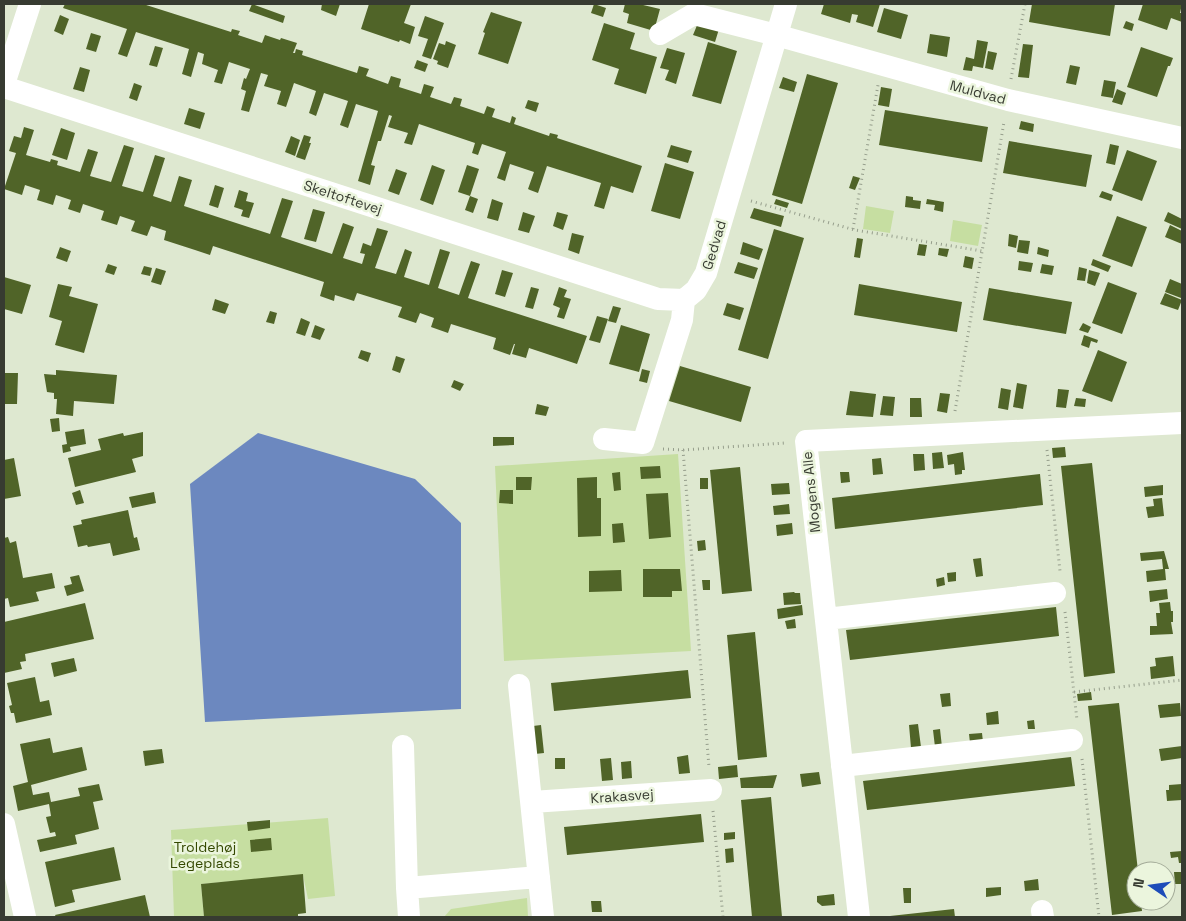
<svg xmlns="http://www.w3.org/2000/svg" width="1186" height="921" font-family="'Space Grotesk',sans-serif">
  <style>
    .green { fill: #c6dea1 }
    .water { fill: #6c88bf }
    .building { fill: #506428 }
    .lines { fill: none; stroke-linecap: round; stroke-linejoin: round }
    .path { stroke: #969e8c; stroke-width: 3; stroke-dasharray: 1 4; stroke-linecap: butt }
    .minor { stroke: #fff; stroke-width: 22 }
    .labels { text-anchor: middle; stroke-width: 5; stroke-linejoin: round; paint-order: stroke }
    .street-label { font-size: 14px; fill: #373b31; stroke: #ebf5dd }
    .park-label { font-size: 14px; fill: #344800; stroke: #ebf5dd }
  </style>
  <rect width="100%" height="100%" fill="#dee8d0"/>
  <path class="green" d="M866,206l28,5 -4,22 -27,-4z
    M953,220l29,5 -4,21 -28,-5z
    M678,454l13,197 -187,10 -9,-195z
    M328,818l7,78 -27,3 -5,-24 -102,9 3,33h-30l-3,-87z
    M527,898l1,19h-84l7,-8z"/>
  <path class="water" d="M258,433l157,46 46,44v186l-256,13 -15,-238z"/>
  <path class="building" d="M65,4h78l88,28 1,-3 8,2 -2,4 24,8 3,-8 15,5 1,-2 16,5 -4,10h2l1,-4 7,2 -1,4 55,18 2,-7 10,3 -3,7 22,8 3,-8 10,3 -2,8 22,7 3,-10 10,3 -4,10 21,7 3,-7 8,2 -2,7 24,8 3,-8 8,3 -3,8 18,6 2,-7 4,2 -2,6 35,12 1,-3 8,2 -1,3 85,28 -9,27 -22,-7 -7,23 -10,-3 7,-23 -54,-17 -9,27 -8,-3 -2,-1 6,-17 -24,-8 -5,17 -8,-3 9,-26 -24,-8 -4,11 -6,-2 3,-10 -56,-19 -7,21 -8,-2 4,-10 -20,-6 4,-11 -3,-1 -8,26h-3l-7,24 4,1 -5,19 -12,-4 20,-70 -22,-7 -8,24 -8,-3 8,-24 -24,-8 -8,23 -7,-3 7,-22 -22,-8 -8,24 -9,-3 4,-13 -17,-5 4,-11 -7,-2 -12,39 -8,-2 5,-19 -5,-2 3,-11 2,1 4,-10 -21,-7 -7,22 -8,-2 4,-12 -16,-6 2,-10 -6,-2 -7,25 -9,-3 7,-25 -53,-17 -9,25 -9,-3 9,-25 -64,-21z
    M252,4l33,12 -2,7 -34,-12z
    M322,4h18l-4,12 -15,-6z
    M369,4h42l-7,19 11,4 -5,17 -10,-4 -1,2 -38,-13z
    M594,4l12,4 -3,9 -12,-4z
    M625,4h14l21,5 -6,22 -27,-8 2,-9 -6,-2z
    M824,4h56l-7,23 -17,-5 2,-7 -6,-1 -2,9 -29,-9z
    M1032,4h83l-5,32 -81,-14z
    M1143,4h39l-2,9h2v9l-11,-4 -4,12 -29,-10z
    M884,8l24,7 -7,24 -24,-7z
    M491,12l31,10 -14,42 -30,-10 7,-21 -2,-1z
    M60,15l9,4 -6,16 -9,-4z
    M425,16l19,7 -13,36 -9,-3 6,-17 -10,-3z
    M1126,21l8,3 -2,7 -9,-3z
    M604,23l31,10 -5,16 27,8 -11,37 -32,-10 5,-15 -27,-9z
    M698,23l21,6 -4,13 -22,-7z
    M91,33l10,3 -5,16 -10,-3z
    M930,34l20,3 -3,20 -20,-4z
    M977,40l11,2 -5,26 -10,-2 -1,5 -9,-1 3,-13 8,2z
    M446,41l10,4 -8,23 -11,-4 1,-3 -5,-2 6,-16 6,2z
    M708,42l29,9 -16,53 -29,-8z
    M1023,44l10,1 -4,33 -11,-1z
    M155,46l8,2 -6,19 -8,-2z
    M1141,47l32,11 -3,8h-2l-11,31 -30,-10z
    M667,48l18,5 -9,31 -11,-4 4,-10 -9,-2z
    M988,51l9,2 -4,17 -8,-2z
    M417,60l11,4 -3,8 -11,-4z
    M1070,65l10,2 -4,18 -10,-2z
    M80,67l10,3 -6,22 -11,-3z
    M807,74l31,9 -36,121 -30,-9z
    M783,77l14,5 -3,10 -15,-4z
    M1104,80l12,2 -3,16 -12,-2z
    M134,83l8,3 -5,15 -8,-3z
    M881,87l11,2 -3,18 -11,-2z
    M1117,89l9,4 -4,12 -10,-3z
    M528,100l11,3 -3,9 -11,-4z
    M189,108l16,5 -5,16 -16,-5z
    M885,110l103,17 -6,35 -103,-17z
    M1021,121l13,3 -1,8 -14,-3z
    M24,127l10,3 -8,25 24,7 1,-3 7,2 -1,4 23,7 8,-23 10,3 -8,24 21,6 13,-37 10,3 -12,38 21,6 12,-37 10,3 -12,38 18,6 8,-26 13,4 -8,26 86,28 12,-36 11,3 -12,36 51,17 11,-31 11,4 -11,31 19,6 3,-10 -5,-1 3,-10 8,3 6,-18 11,3 -13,37 21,6 9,-25 7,3 -8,25 25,8 11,-36 10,3 -12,36 21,7 12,-34 9,3 -12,34 119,38 -10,28 -48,-16 -3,10 -14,-4 3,-10h-1l-4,11 -17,-6 3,-11 -45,-14 -3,9 -17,-6 3,-9 -14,-5 -4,10 -18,-6 4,-10 -45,-14 -3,8 -19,-6 -1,6 -14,-5 4,-14 -111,-36 -3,9 -15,-5 -31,-10 2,-9 -15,-5 -4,10 -16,-5 4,-10 -15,-5 -3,9 -16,-5 3,-9 -21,-7 -3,9 -12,-4 3,-9 -15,-5 -3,10 -16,-5 3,-10 -15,-5 -3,10 -18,-6 12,-36 -7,-2 5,-15 7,2z
    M61,128l14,5 -8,27 -15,-5z
    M304,135l7,2 -2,6h2l-6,17 -9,-3z
    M291,136l9,4 -5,16 -10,-4z
    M1009,141l83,14 -6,32 -83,-14z
    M1110,144l9,2 -4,19 -9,-2z
    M671,145l21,6 -4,12 -21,-6z
    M1127,150l30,11 -15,40 -30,-11z
    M665,163l29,9 -14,47 -29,-8z
    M432,165l13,5 -12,35 -13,-5z
    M467,165l12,4 -9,27 -12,-4z
    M396,169l11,4 -8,22 -11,-4z
    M853,176l7,2 -5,12 -6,-2z
    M215,185l9,3 -6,20 -9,-3z
    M239,190l9,3 -2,8 8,2 -5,15 -8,-2 2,-6 -9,-3z
    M1102,191l11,4 -2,6 -12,-4z
    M470,196l8,3 -5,14 -8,-3z
    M906,196l7,1v3l8,1 -1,8 -15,-2z
    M492,199l11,4 -5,18 -11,-3z
    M776,199l13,4 -2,5 -13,-4z
    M927,199l17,3 -1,10 -9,-2 1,-5 -9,-1z
    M754,208l30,8 -3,11 -31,-9z
    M313,209l12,3 -9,30 -12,-3z
    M523,212l12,4 -6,17 -11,-3z
    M557,212l11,3 -5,15 -10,-4z
    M1168,212l14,7v10l-18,-8z
    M1117,216l30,11 -15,40 -30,-11z
    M1170,225l12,6v13l-17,-7z
    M774,229l30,9 -36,121 -30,-9z
    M572,233l12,3 -5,18 -11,-4z
    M1009,234l9,2 -2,12 -8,-2z
    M857,238l6,1 -3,19 -6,-1z
    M1019,240l11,1 -2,13 -11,-2z
    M743,242l20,7 -4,11 -19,-6z
    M919,244l8,1 -2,11 -8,-1z
    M60,247l11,4 -4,11 -11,-4z
    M1038,247l11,3 -1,7 -11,-3z
    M939,248l10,1 -2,8 -9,-2z
    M965,256l9,2 -2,11 -9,-2z
    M1093,259l18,7 -3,6 -17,-7z
    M1019,261l14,2 -2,9 -13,-2z
    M738,262l20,6 -4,11 -20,-6z
    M108,264l9,3 -3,8 -9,-3z
    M1042,264l12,2 -2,9 -12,-2z
    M144,266l8,2 -2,8 -9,-2z
    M1079,267l8,2 -2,12 -8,-1z
    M156,268l10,3 -5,14 -10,-3z
    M502,270l11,3 -8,24 -10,-3z
    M1089,270l11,3 -5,13 -8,-3z
    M4,277l27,8 -9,29 -18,-5z
    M1170,279l12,5 -1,14 -16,-6z
    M1108,282l29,11 -15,41 -30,-11z
    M58,284l14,3 -3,9 29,8 -14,49 -29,-8 7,-24 -13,-4z
    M859,284l103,18 -5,30 -103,-17z
    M531,287l8,2 -6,20 -8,-2z
    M559,287l8,3 -3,7 7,2 -7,20 -7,-2 3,-9 -7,-3z
    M989,288l83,14 -6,32 -83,-14z
    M1165,293l17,7 -4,10 -18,-6z
    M215,299l14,5 -4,10 -13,-4z
    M727,303l17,5 -4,12 -17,-5z
    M613,306l8,2 -5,15 -8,-2z
    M270,311l7,2 -3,11 -8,-2z
    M597,316l11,3 -8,24 -11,-3z
    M301,318l9,4 -5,14 -9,-3z
    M1083,323l8,4 -3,6 -9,-3z
    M315,325l10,4 -5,11 -9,-3z
    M621,325l29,9 -11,38 -30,-8z
    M1084,335l14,5 -1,3 -6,-2 -2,7 -8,-3z
    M361,350l10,3 -3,9 -10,-4z
    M1098,350l29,12 -15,40 -30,-11z
    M396,356l9,3 -5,14 -8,-3z
    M680,366l71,21 -10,35 -72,-21z
    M642,369l8,2 -3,12 -8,-2z
    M56,370l61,5 -3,29 -40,-3 -1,15 -17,-2 1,-15h-3v-6l-7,-1 -3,-18 12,1z
    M4,373h14l-1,31h-13z
    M454,380l10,4 -4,7 -9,-4z
    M1017,383l10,2 -4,24 -10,-2z
    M1001,388l10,2 -3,20 -10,-2z
    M1058,389l11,1 -3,18 -10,-1z
    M850,391l26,3 -3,23 -27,-2z
    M940,393l10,1 -3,19 -10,-2z
    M883,396l12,1 -2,19 -13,-1z
    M910,398h11l1,19h-12z
    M1076,398l10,1 -1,8 -11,-1z
    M537,404l12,3 -3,9 -11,-2z
    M59,418l1,13 -8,1 -2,-13z
    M84,429l2,15 -16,3 1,4 -8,2 -1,-8 5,-1 -2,-12z
    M143,432v24l-11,3 4,13 -61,15 -7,-29 33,-8 -3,-11 25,-6 1,3z
    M493,437h21v8l-21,1z
    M1065,447l1,10 -13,1 -1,-10z
    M942,452l2,16 -11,1 -1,-16z
    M963,452l2,18h-3v4l-7,1 -1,-11 -6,1 -1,-10z
    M913,454h11l1,16 -11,1z
    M14,458l7,38 -17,3v-39z
    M881,458l2,16 -10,1 -1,-16z
    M1092,463l23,210 -31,4 -23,-211z
    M660,466l1,12 -20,1 -1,-12z
    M740,467l12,124 -30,3 -12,-124z
    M620,472l1,18 -7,1 -2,-18z
    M840,472h9l1,10 -9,1z
    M1040,474l3,31 -208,24 -3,-31z
    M516,477h16l-1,13h-15z
    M597,477v21h4v38l-23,1 -1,-59z
    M700,478h8v11h-8z
    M789,483l1,11 -18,1 -1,-11z
    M1163,485v10l-18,2 -1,-10z
    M80,490l4,13 -8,2 -4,-12z
    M500,490h13v14l-14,-1z
    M154,492l2,11 -24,5 -3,-11z
    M668,493l3,44 -22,2 -3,-45z
    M1162,498l2,18 -16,2 -2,-11 8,-1 -1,-7z
    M789,504l1,10 -16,1 -1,-9z
    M128,510l6,28 3,-1 3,13 -27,6 -3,-13 -22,4 -1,-2 -9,2 -5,-21 9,-2 -1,-4z
    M623,523l2,19 -12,1 -1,-19z
    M792,523l1,11 -16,2 -1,-11z
    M8,537l2,6 6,-2 7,37 29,-5 3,15 -19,4 3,9 -29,6 -2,-9 -4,1v-61z
    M705,540l1,10 -8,1 -1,-10z
    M1164,551l5,18h-4l1,11 -19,2 -1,-11 17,-2 -1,-10 -21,2 -1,-8z
    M981,558l2,18 -7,1 -3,-18z
    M643,569h37l2,22h-10v6h-29z
    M621,570l1,21 -33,1v-21z
    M956,572v9l-8,1 -1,-9z
    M79,575l5,16 -17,5 -3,-10 8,-2 -2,-7z
    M944,577l1,8 -8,2 -1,-8z
    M702,580h8v10h-7z
    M1167,589l1,10 -18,3 -1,-11z
    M794,592l1,1h5l1,11 -17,1 -1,-12z
    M1170,602l1,9h2v11h-2l2,12 -23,1v-9h7l-1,-13h4l-1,-10z
    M85,603l9,36 -69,15 1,7 -6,1 2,7 -18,4v-51z
    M802,605l1,10 -25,4 -1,-10z
    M1056,607l3,29 -209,24 -4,-30z
    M795,619l1,9 -9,1 -2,-8z
    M755,632l12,125 -29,3 -11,-125z
    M1173,656l2,20 -24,3 -1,-12 6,-1 -1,-8z
    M74,658l3,13 -23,6 -3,-14z
    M688,670l3,28 -137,13 -3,-28z
    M35,677l5,25 9,-2 3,15 -36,8 -2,-10h-3l-2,-7 3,-1 -5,-22z
    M1091,692l1,8 -14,1 -1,-7z
    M950,693l1,13 -9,1 -2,-13z
    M1119,703l19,168h-2v30h5l1,10 -30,4 -24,-209z
    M1180,703l1,13 -21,2 -2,-13z
    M998,711l1,13 -12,1 -1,-12z
    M1034,720l1,9h-7l-1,-8z
    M918,724l3,23 -10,1 -2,-23z
    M541,725l3,28 -9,1 -2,-28z
    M940,729l2,18h-7l-2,-17z
    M982,733l1,9 -13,1 -1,-9z
    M50,738l3,15 29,-6 5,23 -56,15 2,10 16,-3 2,10 29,-6 -2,-8 21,-4 4,16 -10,2 6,27 -24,6 2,9 -37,8 -3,-12 19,-4 -1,-4 -5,1 -4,-16 5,-1 -2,-12 -31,7 -5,-25 15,-4 -8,-38z
    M1182,746v12l-21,3 -2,-12z
    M162,749l2,14 -19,3 -2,-15z
    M688,755l2,18 -11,1 -2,-17z
    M1071,757l4,29 -208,24 -4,-29z
    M555,758h10v11h-10z
    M611,758l2,22 -11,1 -2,-22z
    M631,761l1,17 -10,1 -1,-17z
    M737,765l1,12 -19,2 -1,-12z
    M819,772l2,12 -19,3 -2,-13z
    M777,775l-4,13h-32l-1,-10z
    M1182,784v16l-15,1 -1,-11h3v-5z
    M771,797l11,120h-30l-11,-117z
    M701,814l3,28 -137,13 -3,-28z
    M270,820v8l-22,3 -1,-9z
    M735,832v7l-11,1v-7z
    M271,838l1,12 -21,2 -1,-12z
    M114,847l7,33 -49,10 3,12 -20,5 -10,-45z
    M733,848l1,14 -8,1 -1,-14z
    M1182,851v12h-3l-1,-6 -7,1 -1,-6z
    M1174,872h8v12h-7z
    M303,874l3,39 -8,1v3h-94l-3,-33z
    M1038,879l1,11 -14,1 -1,-10z
    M1001,887v8l-15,2v-9z
    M903,888h8v15h-7z
    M834,894l1,11 -13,1 -5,-4v-6z
    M145,895l5,22h-94l-1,-2z
    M591,901h10l1,11h-10z
    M954,909l1,8h-65v-1z"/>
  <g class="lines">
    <path class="path" d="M1011,79l14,-75
      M751,201l104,29 127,21
      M853,229l25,-144
      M955,411l49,-289
      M663,449l20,1 26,317
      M683,450l102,-7
      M1047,450l13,121
      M1065,612l12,108
      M1074,692l108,-12
      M1082,759l17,158
      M713,811l10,106"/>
    <path class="minor" d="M660,34l34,-20 82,21 232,65 174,38
      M4,84l26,-80
      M4,87l654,212 26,1
      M604,439l39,4 39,-123 2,-20 12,-10 10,-17 80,-269
      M826,619l229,-26
      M519,685l24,232
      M403,746l4,142 132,-11
      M842,766l230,-26
      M532,802l179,-12
      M4,824l21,93
      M407,888l2,29
      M1042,911l1,6
      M859,917l-53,-476 376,-18"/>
  </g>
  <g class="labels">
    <g class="street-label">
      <text transform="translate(978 92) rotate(15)" y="5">Muldvad</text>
      <text transform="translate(343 197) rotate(18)" y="5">Skeltoftevej</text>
      <text transform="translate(714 245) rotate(-73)" y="5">Gedvad</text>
      <text transform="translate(811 492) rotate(-96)" y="5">Mogens Alle</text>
      <text transform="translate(622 796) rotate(-4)" y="5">Krakasvej</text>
    </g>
    <g class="park-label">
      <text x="205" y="852">Troldehøj<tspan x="205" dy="16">Legeplads</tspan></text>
    </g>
  </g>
  <rect width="1186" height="921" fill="none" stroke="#373b31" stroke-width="10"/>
  <g transform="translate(1151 886) rotate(283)"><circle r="24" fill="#ebf5dd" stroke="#a3ab98"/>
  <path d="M0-4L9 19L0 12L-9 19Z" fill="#1d4cb9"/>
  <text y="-8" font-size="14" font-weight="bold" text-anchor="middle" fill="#373b31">N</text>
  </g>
</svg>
